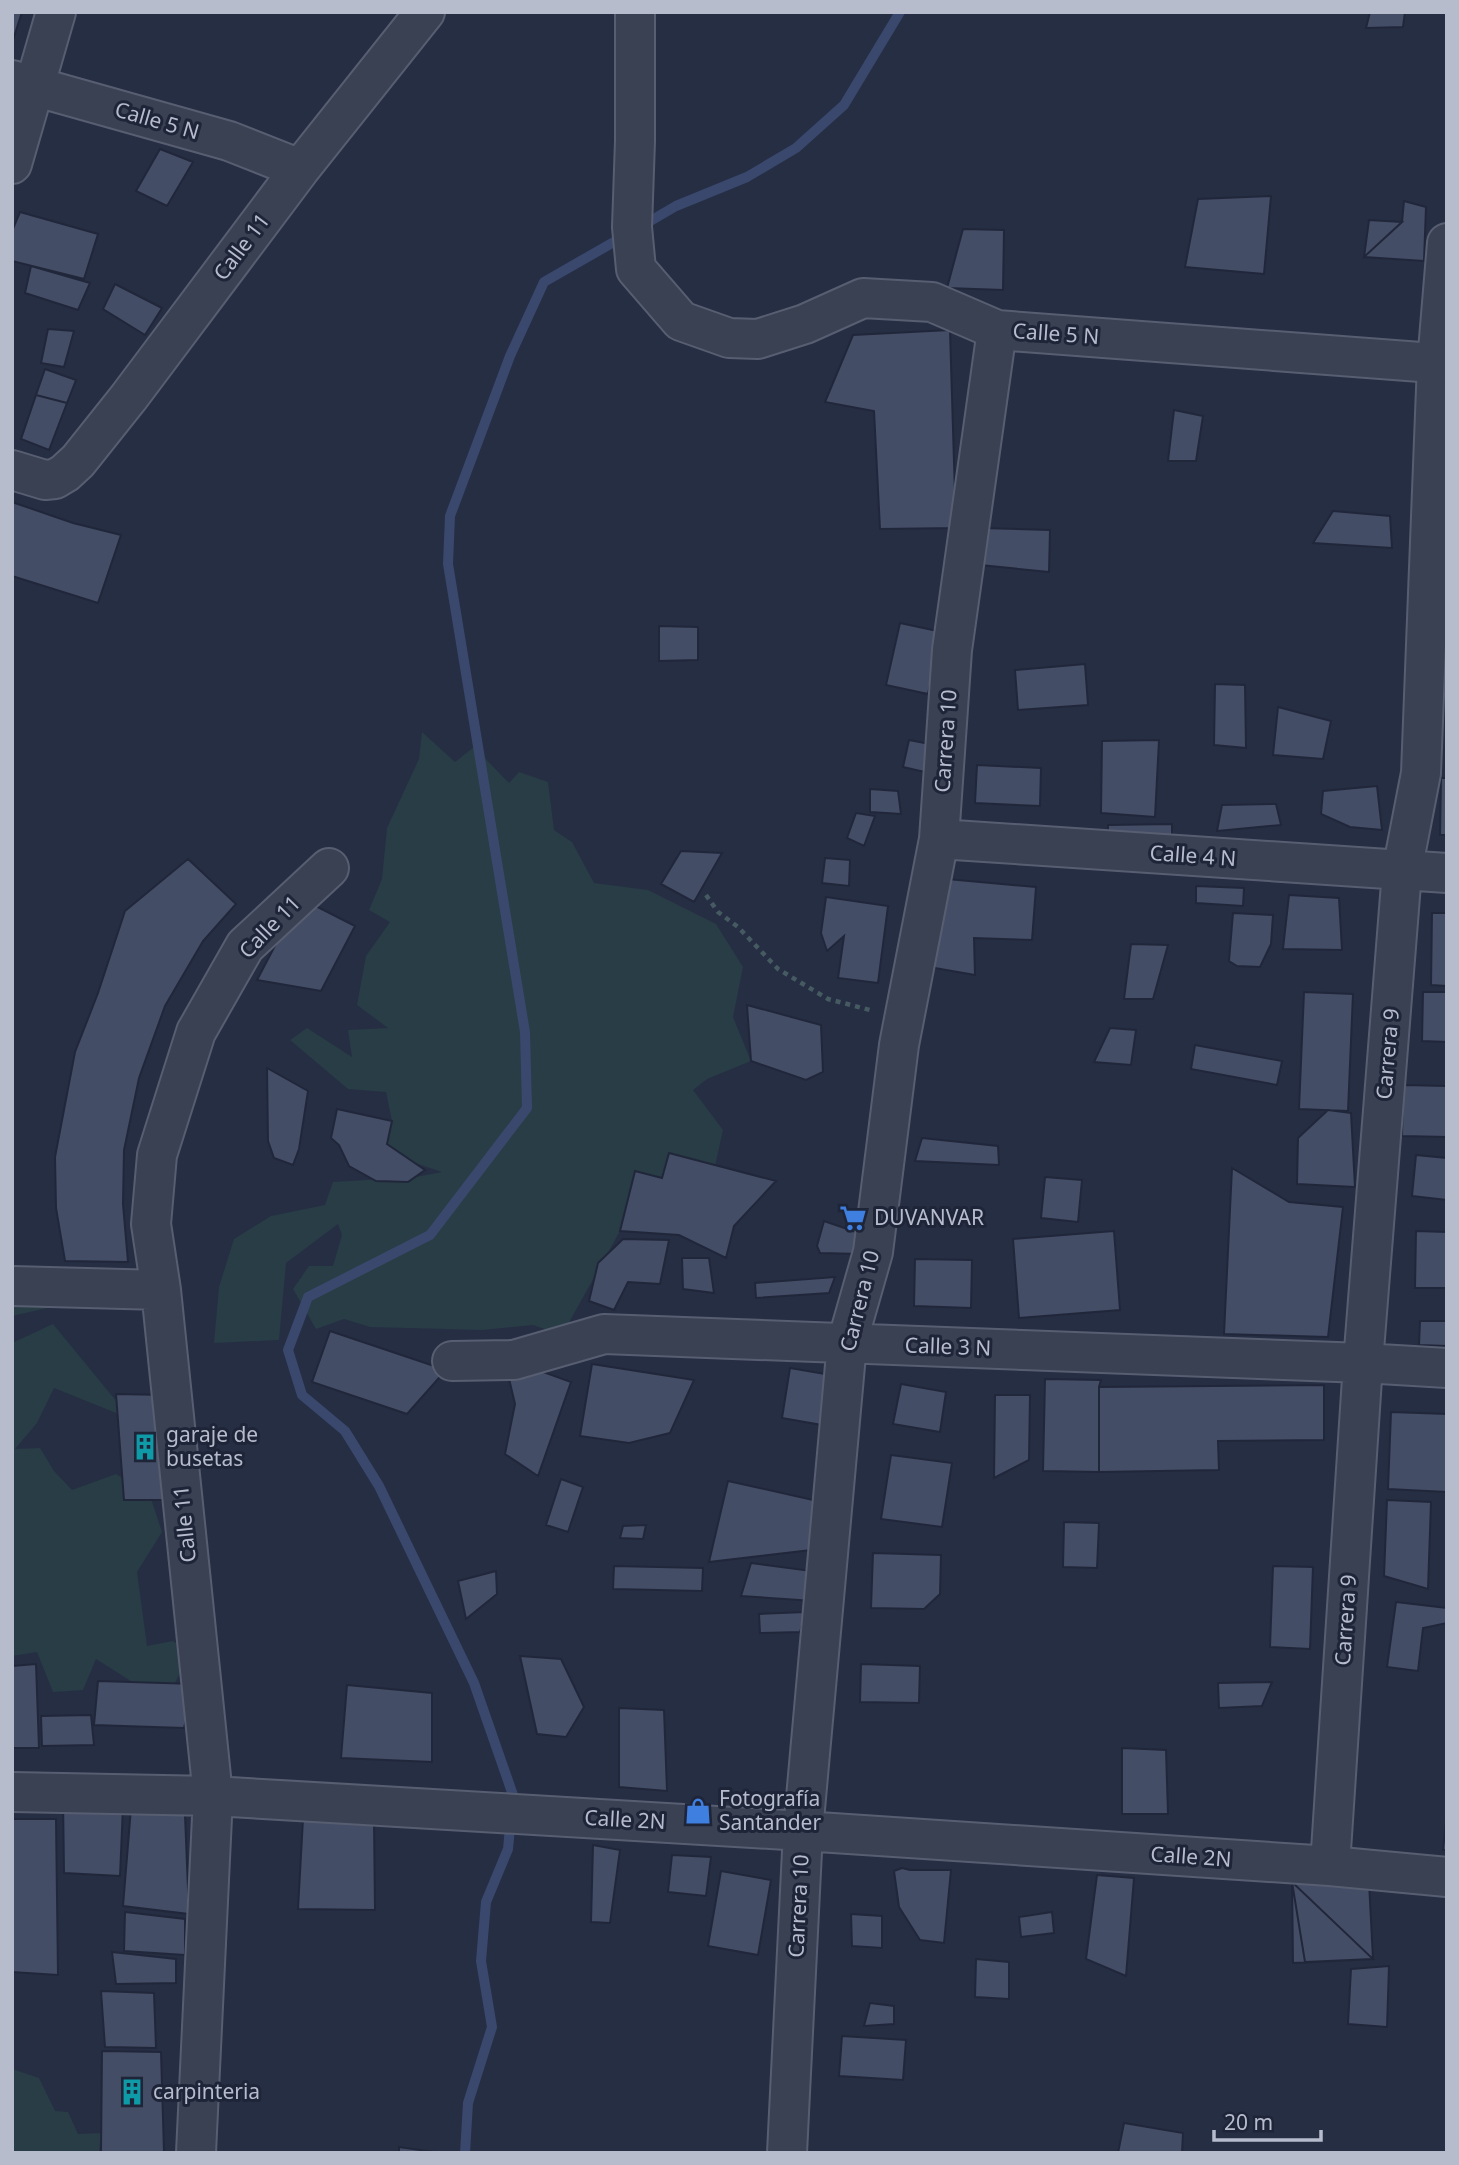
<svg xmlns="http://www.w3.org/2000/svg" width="1459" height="2165" font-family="'Noto Sans',sans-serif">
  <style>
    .green { fill: #283d45 }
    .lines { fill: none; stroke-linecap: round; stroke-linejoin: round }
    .stream { stroke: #3a486d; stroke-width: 10 }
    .building { fill: #444d66; stroke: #21273b; stroke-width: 2 }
    .minor-casing { stroke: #585e71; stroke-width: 42 }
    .tertiary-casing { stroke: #585e71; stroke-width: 42 }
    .path { stroke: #465a61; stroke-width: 4.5; stroke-dasharray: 5 5; stroke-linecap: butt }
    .minor { stroke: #3a4153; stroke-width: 38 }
    .tertiary { stroke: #3a4153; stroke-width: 38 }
    .labels { text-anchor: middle; stroke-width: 6; stroke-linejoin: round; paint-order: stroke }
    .street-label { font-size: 21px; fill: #b7bccd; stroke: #1f2539 }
    .poi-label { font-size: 21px; fill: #b7bccd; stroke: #1f2539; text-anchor: start }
  </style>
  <rect width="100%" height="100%" fill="#262e44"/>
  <path class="green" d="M422,732l33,30 19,-15 35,36 10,-11 29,10 6,48 18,12 22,41 54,7 68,34 27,43 -10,50 18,44 -44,18 -14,11 30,40 -8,36 -46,-12 -7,24 -27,-7 -15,60 -58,104 -29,-10 -51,5 -112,-3 -26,-8 -28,10 -23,-40 16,-23h24l9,-31 -4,-11 -52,39 -7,77 -65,3 5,-56 15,-48 37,-23 54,-11 8,-23 83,-5 26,-5 -27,-9 -28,-19 5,-23 -6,-29 -38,-3 -58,-49 17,-12 45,29 -4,-27 40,-2 -31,-23 9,-49 24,-34 -21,-12 13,-31 5,-51 32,-69z
    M12,1281l37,6 3,20 -40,9z
    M53,1324l78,95 -77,-31 -17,35 -22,26 25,-1 14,23 18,19 44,-16 34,22 12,36 -25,40 10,74 26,-5 17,11 -15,31h-41l-38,-24 -13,31 -30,2 -16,-40 -25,4v-313z
    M12,2069l27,9 16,33 13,1 10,22 23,-1 -2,20h-87z"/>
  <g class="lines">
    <path class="stream" d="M640,227l36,-21 71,-29 49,-29 48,-43 56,-93
      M465,2153l3,-50 24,-76 -11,-66 5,-59 22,-53 5,-54 -39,-112 -95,-197 -34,-55 -43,-36 -14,-45 20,-53 122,-62 97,-127 -2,-76 -77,-468 2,-48 60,-160 34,-74 82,-47"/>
  </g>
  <path class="building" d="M12,12h10l-10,31z
    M1370,12h35l-2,15 -37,1z
    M160,149l33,13 -26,44 -31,-15z
    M1271,196l-7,78 -79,-7 13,-68z
    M1404,201l22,6 -2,54 -60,-4 5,-37 33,2z
    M20,212l78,22 -14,45 -72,-18v-30z
    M1369,220l33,2 -38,35z
    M963,229l41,1 -1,60 -56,-2z
    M31,266l59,17 -12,27 -53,-17z
    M115,284l47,24 -17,27 -42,-26z
    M48,329l26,2 -10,36 -23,-4z
    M950,330l6,198 -76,1 -6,-118 -49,-9 28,-67z
    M45,369l31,11 -9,23 -31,-8z
    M36,395l31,8 -18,47 -28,-11z
    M1174,410l29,6 -7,45h-28z
    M12,502l61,21 48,12 -23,68 -86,-27z
    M1333,511l57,5 2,32 -79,-5z
    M982,528l68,2 -1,42 -69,-7z
    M900,623l42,9 -14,62 -42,-9z
    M659,626l39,1v33l-39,1z
    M1085,664l3,41 -70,5 -3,-40z
    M1215,684l30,1 1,63 -32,-3z
    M1278,707l53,14 -8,38 -50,-4z
    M909,740l26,5 -6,28 -26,-6z
    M1159,740l-4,77 -54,-4 1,-72z
    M977,765l64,3 -1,38 -65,-3z
    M1441,778h6v57h-7z
    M1377,786l5,44 -32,-3 -29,-13 2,-23z
    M870,789l28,2 3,23 -31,-2z
    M1276,804l5,21 -64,6 5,-26z
    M856,813l19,3 -11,30 -17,-8z
    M1172,824v20h-64v-19z
    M681,851l41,2 -28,49 -33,-18z
    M825,858l25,2 -1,26 -27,-3z
    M188,859l48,45 -33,37 -38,65 -26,72 -15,72 -1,54 5,58 -63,-1 -9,-53 -1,-51 20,-105 23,-59 27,-82z
    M936,878l100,9 -4,53 -58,-2 1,37 -46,-8z
    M1196,886l48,2 -1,18 -47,-3z
    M1289,895l50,3 3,52 -59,-1z
    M826,897l62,9 -10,77 -40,-5 6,-42 -17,15 -6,-18z
    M300,898l55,28 -34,65 -64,-11z
    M1233,913l40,2 -2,29 -11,23 -23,-1 -8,-5z
    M1432,913h15v73l-16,-1z
    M1131,944l37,1 -15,54h-29z
    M1304,992l49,2 -5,117 -49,-2z
    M1423,992h24v50l-25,-1z
    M747,1005l74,20 2,47 -17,8 -55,-19z
    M1110,1028l26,2 -5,35 -37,-3z
    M1195,1045l87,16 -5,24 -86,-16z
    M267,1068l41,23 -9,58 -6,16 -19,-7 -6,-17z
    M1403,1085l44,1v51l-45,-1z
    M337,1109l55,12 -5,23 38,26 -17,12 -32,-1 -27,-15 -10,-21 -8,-7z
    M1328,1110l23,3 4,74 -58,-3 1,-46z
    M922,1138l76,8 1,19 -84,-4z
    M669,1153l107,28 -42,45 -8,32 -47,-23 -59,-4 15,-60 27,7z
    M1416,1155l31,3v42l-35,-4z
    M1232,1168l57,34 54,5 -15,130 -104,-3z
    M1045,1177l37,3 -4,42 -37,-4z
    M824,1221l32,11 4,22 -40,-1 -3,-7z
    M1114,1231l6,79 -101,8 -6,-79z
    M1416,1231l31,1v56h-32z
    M623,1239l46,1 -9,44 -32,-2 -14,28 -25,-9 9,-38z
    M682,1258h27l5,35 -31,-4z
    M915,1259l57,1 -1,48 -57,-2z
    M835,1277l-6,16 -73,5 -1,-15z
    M1420,1321h27v25l-28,-1z
    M330,1331l116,39 -39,44 -95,-32z
    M592,1364l102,16 -24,53 -41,10 -49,-7z
    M506,1366h21l44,16 -33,94 -33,-22 10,-50z
    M790,1368l41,7 -9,50 -40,-7z
    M1045,1379l56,1 -2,7v85l-56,-1z
    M901,1384l45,8 -6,40 -47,-8z
    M1324,1385v55l-106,1 1,29 -120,2v-85z
    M116,1394l50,1 8,105h-50z
    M995,1395h35l-1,65 -35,18z
    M1391,1412l56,2v78l-59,-3z
    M891,1455l61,8 -10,64 -61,-8z
    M561,1479l22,8 -15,45 -22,-7z
    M728,1481l94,21 -11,48 -102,12z
    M1387,1500l44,2 -3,87 -44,-13z
    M1064,1522l35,1 -2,45 -34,-1z
    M646,1525l-3,14 -23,-1 3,-12z
    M873,1553l68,2 -1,39 -16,15 -53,-1z
    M751,1563l68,9 -5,29 -73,-5z
    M614,1566l89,2 -1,23 -89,-2z
    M1273,1566l40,1 -3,82 -40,-2z
    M496,1571l1,23 -31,25 -8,-38z
    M1396,1602l51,6v15l-24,5 -5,43 -31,-4z
    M806,1612l-6,20 -40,1 -1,-19z
    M520,1656l41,3 23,48 -18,30 -29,-3z
    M36,1664l3,84h-27v-82z
    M861,1664l59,2 -1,37 -59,-1z
    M98,1681l97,3 -11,44 -90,-3z
    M1272,1682l-10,24 -43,2 -1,-25z
    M347,1685l85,8v69l-91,-4z
    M619,1708l45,2 3,81 -48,-4z
    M91,1715l3,30 -52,1 -1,-30z
    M1122,1748l44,2 2,64h-46z
    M63,1799l60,7 -3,70 -56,-3z
    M131,1808l54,7 4,99 -66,-8z
    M1447,1812v38h-4z
    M12,1819h44l2,156 -46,-3z
    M303,1819l71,2 1,89 -77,-1z
    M593,1845l27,5 -10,73 -19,-1z
    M672,1855l39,2 -5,39 -38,-4z
    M902,1868l8,2h41l-7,73 -24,-3 -21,-33 -5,-36z
    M721,1871l50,9 -13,75 -50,-9z
    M1097,1875l37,3 -8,98 -40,-17z
    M1292,1882l81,77 -80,4z
    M1292,1882h77l4,77 -68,3z
    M125,1912l60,7v36l-61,-4z
    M1052,1912l2,21 -33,4 -2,-20z
    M851,1914l31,2v32l-30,-2z
    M112,1952l64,7v24l-60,1z
    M976,1959l33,3v37l-34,-2z
    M1389,1966l-2,61 -39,-3 3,-55z
    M101,1991l53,2 2,55 -51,-1z
    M870,2003l24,3v18l-30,2z
    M842,2036l64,4 -3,40 -64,-4z
    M102,2051l59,1 3,100 -63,1z
    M1124,2123l59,10 -1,20h-64z
    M399,2147l35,5v1h-35z"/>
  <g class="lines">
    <g class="minor-casing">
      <path id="minor" d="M12,80l217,61 71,28
        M12,164l44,-152
        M12,470l33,10 10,-1 10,-6 13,-12 51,-64 171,-228 125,-157
        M939,839l508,34
        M12,1286l149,4
        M452,1361l62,-1 90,-26 759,29 84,5
        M12,1792l201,4 590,35 527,35 117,11
        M1330,1866l33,-503 39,-492 19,-98 16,-410 10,-120
        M196,2153l17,-357 -52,-506 -10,-66 6,-69 39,-123 49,-86 84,-78
        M787,2153l16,-322 44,-488 26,-91 26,-207 40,-206 13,-189 45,-320"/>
    </g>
    <g class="tertiary-casing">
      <path id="tertiary" d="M635,12v129l-3,86 4,42 45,52 48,17 29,1 47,-15 58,-26 69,4 65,28 450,34"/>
    </g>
    <path class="path" d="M706,895l12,17 20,15 40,42 50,30 42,11"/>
    <use href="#minor" class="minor"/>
    <use href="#tertiary" class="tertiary"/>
  </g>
  <defs>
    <g id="supermarket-bare" transform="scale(2.1)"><path d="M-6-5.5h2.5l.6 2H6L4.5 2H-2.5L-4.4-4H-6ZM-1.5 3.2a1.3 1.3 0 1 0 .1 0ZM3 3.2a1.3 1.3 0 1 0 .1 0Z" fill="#3f7fe0" stroke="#1f2539" stroke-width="2.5" paint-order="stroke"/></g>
    <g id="building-bare" transform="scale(2.1)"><path d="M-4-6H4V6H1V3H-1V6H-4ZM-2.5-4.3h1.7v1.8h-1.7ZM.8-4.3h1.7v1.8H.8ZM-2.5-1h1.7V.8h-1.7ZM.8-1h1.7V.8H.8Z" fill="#0f9aa8" stroke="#1f2539" stroke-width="2.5" paint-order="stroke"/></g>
    <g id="shop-bare" transform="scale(2.1)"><path d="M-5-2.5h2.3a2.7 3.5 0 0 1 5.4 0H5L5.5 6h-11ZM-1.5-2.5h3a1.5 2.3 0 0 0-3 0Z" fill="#3f7fe0" stroke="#1f2539" stroke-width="2.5" paint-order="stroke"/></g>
  </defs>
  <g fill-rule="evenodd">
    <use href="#supermarket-bare" x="853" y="1218"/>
    <use href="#building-bare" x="145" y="1447"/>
    <use href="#shop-bare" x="698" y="1811"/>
    <use href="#building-bare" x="132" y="2092"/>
  </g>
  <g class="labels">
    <g class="street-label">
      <text transform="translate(157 121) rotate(16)" y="7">Calle 5 N</text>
      <text transform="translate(242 247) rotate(-53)" y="7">Calle 11</text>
      <text transform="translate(1056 334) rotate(4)" y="7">Calle 5 N</text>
      <text transform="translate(946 741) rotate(-86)" y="7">Carrera 10</text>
      <text transform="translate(1193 856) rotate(4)" y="7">Calle 4 N</text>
      <text transform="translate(270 927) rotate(-46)" y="7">Calle 11</text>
      <text transform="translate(1388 1054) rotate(-85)" y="7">Carrera 9</text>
      <text transform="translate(860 1301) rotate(-76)" y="7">Carrera 10</text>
      <text transform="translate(948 1347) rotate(2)" y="7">Calle 3 N</text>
      <text transform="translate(185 1524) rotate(-96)" y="7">Calle 11</text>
      <text transform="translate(1346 1620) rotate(-86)" y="7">Carrera 9</text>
      <text transform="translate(625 1820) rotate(3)" y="7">Calle 2N</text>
      <text transform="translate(1191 1857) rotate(4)" y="7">Calle 2N</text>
      <text transform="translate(799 1906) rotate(-87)" y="7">Carrera 10</text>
    </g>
    <g class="poi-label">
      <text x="874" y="1225">DUVANVAR</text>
      <text x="166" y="1442">garaje de<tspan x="166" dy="24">busetas</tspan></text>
      <text x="719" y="1806">Fotografía<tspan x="719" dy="24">Santander</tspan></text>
      <text x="153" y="2099">carpinteria</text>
    </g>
  </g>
  <rect width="1459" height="2165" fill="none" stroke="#b7bccd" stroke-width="28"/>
  <path d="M1214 2130v10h107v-10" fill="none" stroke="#b7bccd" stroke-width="3.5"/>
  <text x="1224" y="2130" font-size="21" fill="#b7bccd" stroke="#1f2539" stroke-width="5" paint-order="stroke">20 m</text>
</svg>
